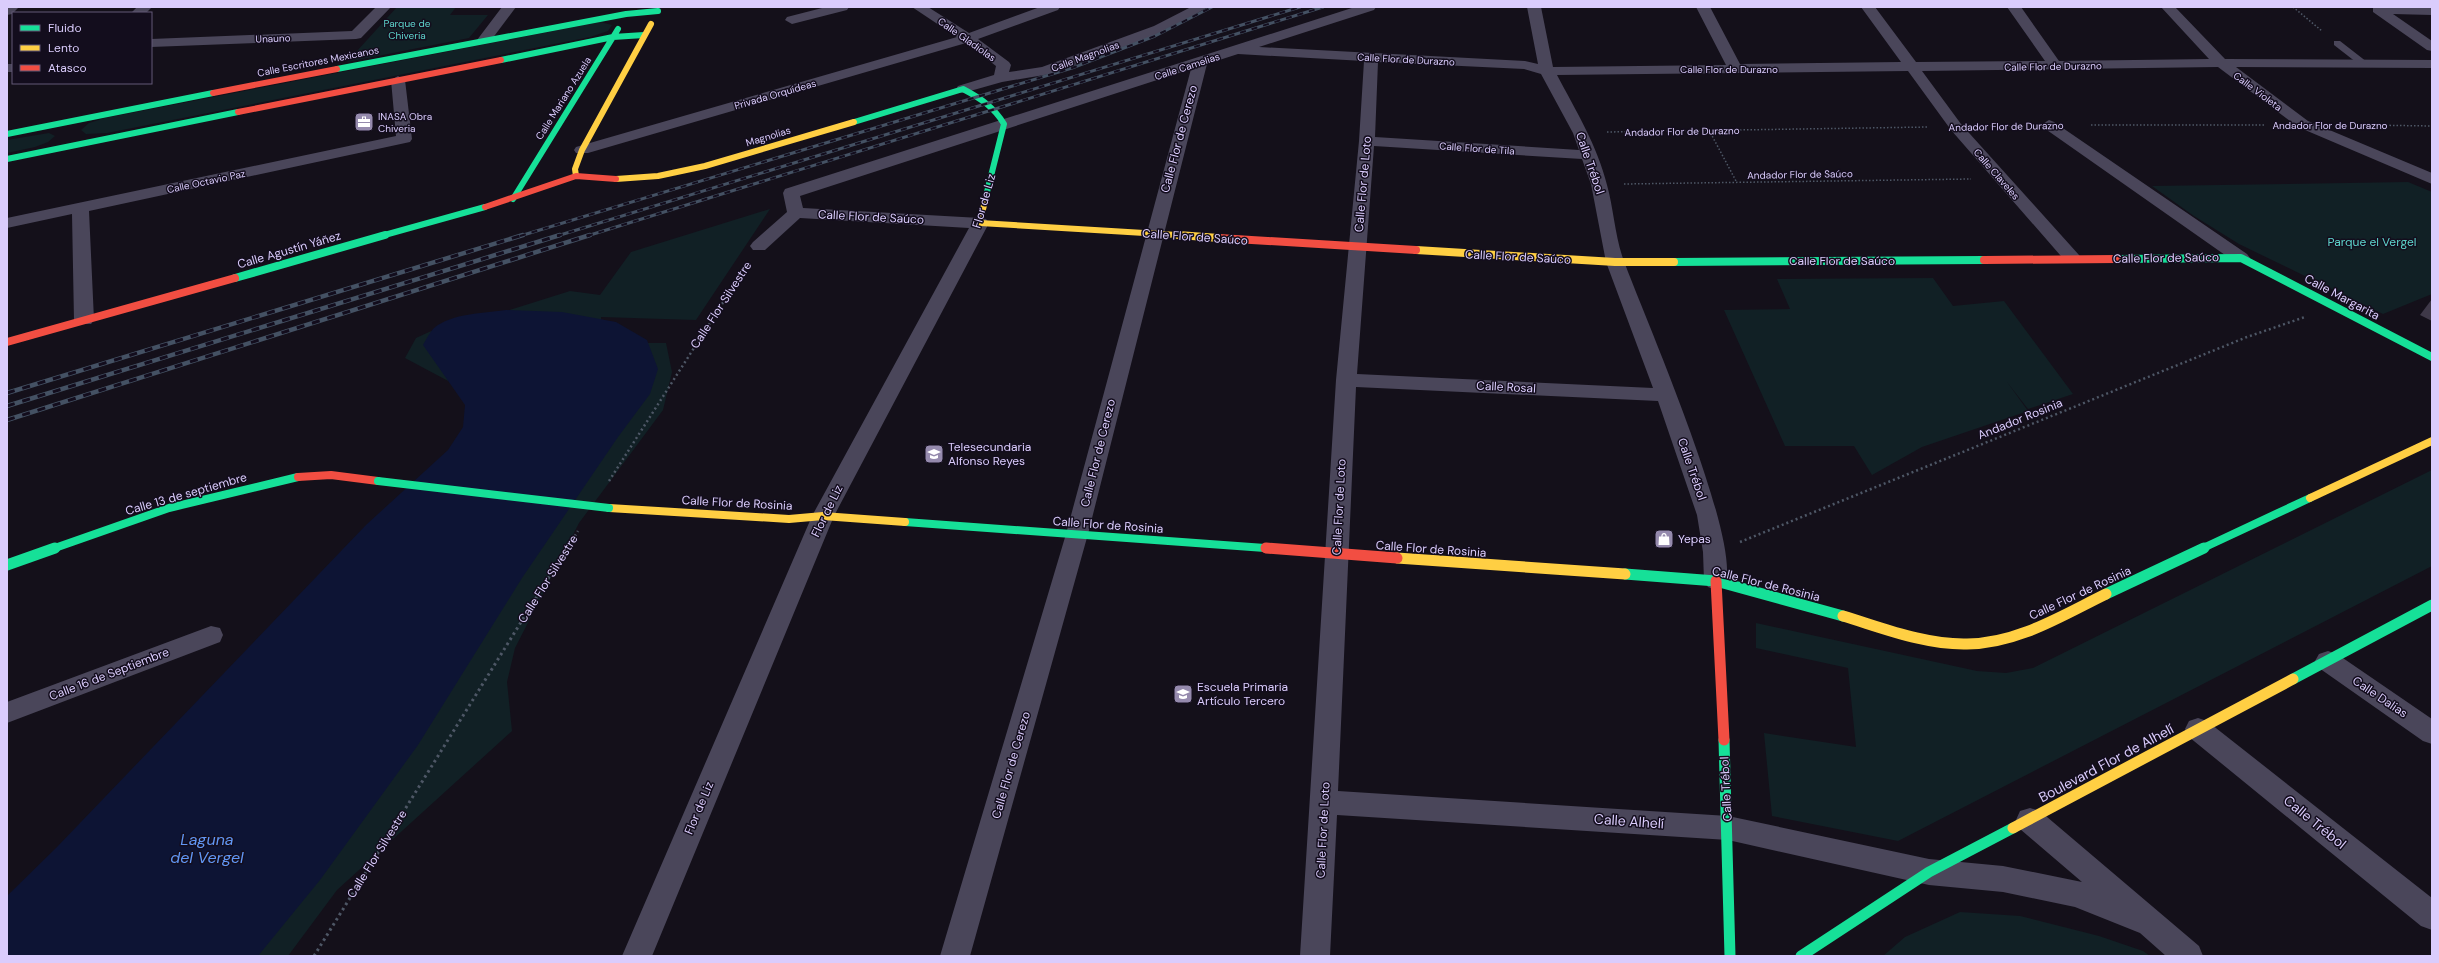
<svg xmlns="http://www.w3.org/2000/svg" width="2439" height="963" font-family="'DM Sans',sans-serif">
  <style>
    .green { fill: #112025 }
    .water { fill: #0d1434 }
    .lines { fill: none; stroke-linecap: round; stroke-linejoin: round }
    .path-far2 { stroke: #4e5766; stroke-width: 1.5; stroke-dasharray: 1.5 2; stroke-linecap: butt }
    .path-far1 { stroke: #4e5766; stroke-width: 2.5; stroke-dasharray: 2 3; stroke-linecap: butt }
    .path { stroke: #4e5766; stroke-width: 3; stroke-dasharray: 2.5 3.5; stroke-linecap: butt }
    .lane { fill: #4a465a; fill-rule: evenodd }
    .street { fill: #4a465a; fill-rule: evenodd }
    .fast-far2 { stroke: #16e098; stroke-width: 6 }
    .fast-far1 { stroke: #16e098; stroke-width: 8 }
    .fast { stroke: #16e098; stroke-width: 11 }
    .slow-far2 { stroke: #ffcf43; stroke-width: 6 }
    .slow-far1 { stroke: #ffcf43; stroke-width: 8 }
    .slow { stroke: #ffcf43; stroke-width: 11 }
    .jam-far2 { stroke: #f24e42; stroke-width: 6 }
    .jam-far1 { stroke: #f24e42; stroke-width: 8 }
    .jam { stroke: #f24e42; stroke-width: 11 }
    .rail-far1-casing { stroke: #445163; stroke-width: 3 }
    .rail-casing { stroke: #445163; stroke-width: 4.5 }
    .rail-far1 { stroke: #130d1d; stroke-width: 2; stroke-dasharray: 6; stroke-linecap: butt }
    .rail { stroke: #130d1d; stroke-width: 3; stroke-dasharray: 8; stroke-linecap: butt }
    .fast-bridge { stroke: #16e098; stroke-width: 8 }
    .wall { fill: #3f3949 }
    .labels { text-anchor: middle; stroke-width: 3; stroke-linejoin: round; paint-order: stroke }
    .far-park-label { font-size: 10px; fill: #5ed6cd; stroke: #130d1d }
    .far-street-label { font-size: 10px; fill: #daccfc; stroke: #130d1d }
    .far-poi-label { font-size: 10px; fill: #daccfc; stroke: #130d1d; text-anchor: start }
    .street-label { font-size: 12px; fill: #daccfc; stroke: #130d1d }
    .park-label { font-size: 12px; fill: #5ed6cd; stroke: #130d1d }
    .poi-label { font-size: 12px; fill: #daccfc; stroke: #130d1d; text-anchor: start }
    .near-street-label { font-size: 14px; fill: #daccfc; stroke: #130d1d }
    .near-water-label { font-size: 16px; font-style: italic; fill: #6197f5; stroke: #130d1d }
  </style>
  <rect width="100%" height="100%" fill="#14101a"/>
  <path class="green" d="M397,7h59l-6,8h38l-19,23 -122,24z
    M600,22l12,3 -4,6 -18,6 -483,96 -21,1 -5,-4 8,-7 16,-5z
    M49,133l6,3 -7,6 -13,5 -28,6v-13z
    M2408,182l24,10v102l-49,20 -144,-70 -45,-28 -42,-30z
    M770,209l-74,111 -95,-3v9l23,17h42l6,29 -9,38 -84,113 -64,125 -8,34 5,49 -175,159 -49,66h-280l441,-472 21,-72 -18,-29 -47,-25 11,-20 24,-11 31,-5 99,-31 30,4 31,-43z
    M1933,278l20,28 51,-5 69,93 -45,15 -21,-27 21,29 -106,36 -50,28 -18,-29h-69l-61,-136 66,-1 -13,-30z
    M2432,470v96l-534,275 -126,-25 -8,-83 92,14 -8,-79 -92,-20v-25l221,48 29,2 27,-5z
    M1960,912l60,4 79,20 44,15 7,5h-267l22,-19z"/>
  <path class="water" d="M506,310l56,2 54,10 31,18 11,29 -8,25 -32,43 -96,141 -104,167 -98,135 -62,76h-251v-60l50,-49 309,-322 82,-75 15,-23 2,-22 -42,-60c4,-7 8,-16 15,-20 19,-12 47,-12 68,-15z"/>
  <g class="lines">
    <path class="path-far2" d="M2293,7l29,24
      M2091,125h173
      M2365,125l67,1
      M1987,126h39
      M1709,130l27,51
      M1607,132l321,-5
      M1624,184l347,-5"/>
    <path class="path-far1" d="M609,481l138,-216
      M1740,542l507,-205 58,-20
      M567,549l11,-18"/>
    <path class="path" d="M314,956l253,-408"/>
    <path class="lane" d="M2334,41h6l27,21v4h-6l-27,-21z"/>
    <path class="street" d="M7,7h12l-7,7 -5,1z
      M137,7h15l-6,6h-15z
      M376,7h15l-30,31 -5,1 -205,8v-8l201,-8z
      M502,7h14l-27,36h-10l-2,-3z
      M826,7h23l-2,3 -55,14 -7,-4 2,-3z
      M912,7h16l41,26 71,-26h20l-2,3 -80,29 31,23 2,3 -2,7 33,-5 112,-41 37,-19h17l-44,25 -114,42 -48,8 -39,11 -5,-1 -2,-3 2,-3 36,-11 2,-9 -30,-23 -378,110h-12l-2,-3 2,-3 381,-110z
      M1355,7h21l-2,3 -115,37 266,14 13,3 -11,-57h14l12,60 173,-2 -30,-58h14l30,57 161,-2 -40,-55h14l41,55 129,-1 -38,-54h14l38,54 150,-2 -48,-52h14l50,52 207,1v8l-196,-1 72,54 124,52v11l-134,-57 -80,-60 -296,4 39,53 118,131 3,4 -3,4h-12l-116,-133 -43,-59 -351,4c19,36 40,70 50,110 7,25 8,54 18,79 19,51 121,285 99,323l-8,3 -8,-3 -4,-6 -1,-29 -6,-37 -39,-114 -302,-14 -18,404 390,25 201,43 74,7 79,16 -62,-53 -4,-9 4,-9 10,-3 10,3 159,135 4,10h-37l-26,-23 -65,-26 -72,-15 -74,-7 -201,-45 -391,-25 -7,141h-30l36,-576 23,-239 5,-80 -126,-7 -31,10 -119,470 -118,422h-30l126,-422 125,-465 -391,127 3,12 177,10 6,1 3,4 -155,293 -182,440h-30l190,-440 157,-288 -169,-10 -35,32h-12l-3,-4 3,-4 34,-30 -4,-19 2,-4zM1378,62l146,7 17,5 32,59 6,17 -204,-13zM1374,146l208,13 9,25 15,78 47,126 -296,-14z
      M2373,7h59v8l-39,-1 39,27v10l-5,-1 -54,-38z
      M7,64h6v8h-6z
      M398,76l7,4 7,59 -2,3 -321,69 5,109 -3,4h-14l-3,-4 -2,-106 -65,14v-10l389,-82 -5,-56z
      M2049,120l5,2 193,132 3,4 -3,4h-12l-191,-134 -3,-3z
      M211,626l9,2 3,7 -3,7 -213,81v-21z
      M2328,651l9,3 95,65v25l-9,-3 -104,-73 -4,-7 4,-7z
      M2198,718l9,3 225,177v32l-11,-4 -232,-189 -4,-8 4,-8z"/>
    <path class="fast-far2" d="M501,60l112,-23 31,-2
      M337,69l289,-55 32,-3
      M854,122l109,-33c17,9 31,18 41,35l-18,72
      M7,134l206,-41
      M7,159l231,-47
      M513,199l105,-170
      M381,236l104,-29"/>
    <path class="fast-far1" d="M2117,259l124,-1 191,99
      M1674,262l310,-2
      M235,278l150,-43
      M905,522l360,26
      M52,549l117,-41 129,-31
      M2201,549l109,-51"/>
    <path class="fast" d="M7,565l48,-17
      M1625,574l91,7 127,35
      M2106,594l98,-46
      M2293,679l139,-74
      M1724,740l6,216
      M1801,956l128,-84 84,-44"/>
    <path class="slow-far2" d="M576,176l-1,-7 7,-19 69,-126
      M616,179l42,-3 47,-10 149,-44
      M986,196l-6,27 214,13"/>
    <path class="slow-far1" d="M1178,235l41,3
      M1416,250l199,12h59
      M2310,498l122,-57
      M609,508l180,11 34,-3 82,6"/>
    <path class="slow" d="M1397,558l228,16
      M1843,616c40,12 82,29 124,28 50,0 96,-29 139,-50
      M2013,828l280,-149"/>
    <path class="jam-far2" d="M213,93l124,-24
      M238,112l263,-52
      M485,207l91,-31 40,3"/>
    <path class="jam-far1" d="M1219,238l197,12
      M1984,260l133,-1
      M7,342l228,-64
      M298,477l33,-2 47,6
      M1265,548l14,1"/>
    <path class="jam" d="M1266,548l131,10
      M1716,581l8,159"/>
    <g class="rail-far1-casing">
      <path id="rail-far1" d="M520,236l552,-168 83,-32 57,-29
        M557,236l743,-229
        M587,236l736,-229"/>
    </g>
    <g class="rail-casing">
      <path id="rail" d="M7,393l516,-158
        M7,406l553,-171
        M7,420l583,-185"/>
    </g>
    <use href="#rail-far1" class="rail-far1"/>
    <use href="#rail" class="rail"/>
    <path class="fast-bridge" d="M378,481l231,27"/>
  </g>
  <path class="wall" d="M2432,299v22l-12,-6z"/>
  <defs>
    <g id="office-square" transform="scale(1)"><rect x="-9" y="-9" width="18" height="18" rx="4" fill="#958aad" stroke="#130d1d"/><path d="M-6-3h4V-5.5h4V-3h4V5H-6ZM-1-4.5V-3h2v-1.5ZM-6 0V1H6V0Z" fill="#fff"/></g>
    <g id="school-square" transform="scale(1)"><rect x="-9" y="-9" width="18" height="18" rx="4" fill="#958aad" stroke="#130d1d"/><path d="M0-5L7-2L0 1L-7-2ZM-4 1L0 2.5L4 1V4Q0 6-4 4Z" fill="#fff"/></g>
    <g id="shop-square" transform="scale(1)"><rect x="-9" y="-9" width="18" height="18" rx="4" fill="#958aad" stroke="#130d1d"/><path d="M-5-2.5h2.3a2.7 3.5 0 0 1 5.4 0H5L5.5 6h-11ZM-1.5-2.5h3a1.5 2.3 0 0 0-3 0Z" fill="#fff"/></g>
  </defs>
  <g fill-rule="evenodd">
    <use href="#office-square" x="364" y="122"/>
    <use href="#school-square" x="934" y="454"/>
    <use href="#shop-square" x="1664" y="539"/>
    <use href="#school-square" x="1183" y="694"/>
  </g>
  <g class="labels">
    <g class="far-park-label">
      <text x="407" y="27">Parque de<tspan x="407" dy="12">Chiveria</tspan></text>
    </g>
    <g class="far-street-label">
      <text transform="translate(273 38) rotate(-2)" y="4">Unauno</text>
      <text transform="translate(967 39) rotate(35)" y="4">Calle Gladiolas</text>
      <text transform="translate(1085 56) rotate(-20)" y="4">Calle Magnolias</text>
      <text transform="translate(1406 59) rotate(3)" y="4">Calle Flor de Durazno</text>
      <text transform="translate(318 61) rotate(-11)" y="4">Calle Escritores Mexicanos</text>
      <text transform="translate(1187 66) rotate(-18)" y="4">Calle Camelias</text>
      <text transform="translate(2053 66) rotate(-1)" y="4">Calle Flor de Durazno</text>
      <text x="1729" y="73">Calle Flor de Durazno</text>
      <text transform="translate(2258 91) rotate(37)" y="4">Calle Violeta</text>
      <text transform="translate(775 94) rotate(-16)" y="4">Privada Orquídeas</text>
      <text transform="translate(563 98) rotate(-58)" y="4">Calle Mariano Azuela</text>
      <text x="2330" y="129">Andador Flor de Durazno</text>
      <text transform="translate(2006 126) rotate(-1)" y="4">Andador Flor de Durazno</text>
      <text transform="translate(1682 131) rotate(-1)" y="4">Andador Flor de Durazno</text>
      <text transform="translate(768 136) rotate(-17)" y="4">Magnolias</text>
      <text transform="translate(1477 148) rotate(4)" y="4">Calle Flor de Tila</text>
      <text transform="translate(1800 174) rotate(-1)" y="4">Andador Flor de Saúco</text>
      <text transform="translate(1997 174) rotate(49)" y="4">Calle Claveles</text>
      <text transform="translate(206 181) rotate(-12)" y="4">Calle Octavio Paz</text>
    </g>
    <g class="far-poi-label">
      <text x="378" y="120">INASA Obra<tspan x="378" dy="12">Chiveria</tspan></text>
    </g>
    <g class="street-label">
      <text transform="translate(1179 139) rotate(-75)" y="4">Calle Flor de Cerezo</text>
      <text transform="translate(1590 163) rotate(71)" y="4">Calle Trébol</text>
      <text transform="translate(1363 184) rotate(-85)" y="4">Calle Flor de Loto</text>
      <text transform="translate(984 201) rotate(-74)" y="4">Flor de Liz</text>
      <text transform="translate(871 217) rotate(3)" y="4">Calle Flor de Saúco</text>
      <text transform="translate(1195 237) rotate(4)" y="4">Calle Flor de Saúco</text>
      <text transform="translate(289 250) rotate(-16)" y="4">Calle Agustín Yáñez</text>
      <text transform="translate(1518 257) rotate(3)" y="4">Calle Flor de Saúco</text>
      <text transform="translate(2166 258) rotate(-1)" y="4">Calle Flor de Saúco</text>
      <text x="1842" y="265">Calle Flor de Saúco</text>
      <text transform="translate(2342 297) rotate(28)" y="4">Calle Margarita</text>
      <text transform="translate(721 305) rotate(-57)" y="4">Calle Flor Silvestre</text>
      <text transform="translate(1506 387) rotate(3)" y="4">Calle Rosal</text>
      <text transform="translate(2020 419) rotate(-22)" y="4">Andador Rosinia</text>
      <text transform="translate(1098 453) rotate(-76)" y="4">Calle Flor de Cerezo</text>
      <text transform="translate(1692 469) rotate(71)" y="4">Calle Trébol</text>
      <text transform="translate(186 494) rotate(-16)" y="4">Calle 13 de septiembre</text>
      <text transform="translate(737 503) rotate(3)" y="4">Calle Flor de Rosinia</text>
      <text transform="translate(1339 507) rotate(-87)" y="4">Calle Flor de Loto</text>
      <text transform="translate(827 511) rotate(-64)" y="4">Flor de Liz</text>
      <text transform="translate(1108 525) rotate(4)" y="4">Calle Flor de Rosinia</text>
      <text transform="translate(1431 549) rotate(4)" y="4">Calle Flor de Rosinia</text>
      <text transform="translate(548 579) rotate(-58)" y="4">Calle Flor Silvestre</text>
      <text transform="translate(1766 584) rotate(14)" y="4">Calle Flor de Rosinia</text>
      <text transform="translate(2080 593) rotate(-25)" y="4">Calle Flor de Rosinia</text>
      <text transform="translate(109 674) rotate(-21)" y="4">Calle 16 de Septiembre</text>
      <text transform="translate(2380 697) rotate(34)" y="4">Calle Dalias</text>
      <text transform="translate(1011 765) rotate(-74)" y="4">Calle Flor de Cerezo</text>
      <text transform="translate(1726 789) rotate(-93)" y="4">Calle Trébol</text>
      <text transform="translate(699 808) rotate(-67)" y="4">Flor de Liz</text>
      <text transform="translate(1323 830) rotate(-87)" y="4">Calle Flor de Loto</text>
      <text transform="translate(377 854) rotate(-58)" y="4">Calle Flor Silvestre</text>
    </g>
    <g class="park-label">
      <text x="2372" y="246">Parque el Vergel</text>
    </g>
    <g class="poi-label">
      <text x="948" y="451">Telesecundaria<tspan x="948" dy="14">Alfonso Reyes</tspan></text>
      <text x="1678" y="543">Yepas</text>
      <text x="1197" y="691">Escuela Primaria<tspan x="1197" dy="14">Artículo Tercero</tspan></text>
    </g>
    <g class="near-street-label">
      <text transform="translate(2106 763) rotate(-28)" y="5">Boulevard Flor de Alhelí</text>
      <text transform="translate(1629 821) rotate(4)" y="5">Calle Alhelí</text>
      <text transform="translate(2315 822) rotate(39)" y="5">Calle Trébol</text>
    </g>
    <g class="near-water-label">
      <text x="207" y="845">Laguna<tspan x="207" dy="18">del Vergel</tspan></text>
    </g>
  </g>
  <rect width="2439" height="963" fill="none" stroke="#daccfc" stroke-width="16"/>
  <rect x="12" y="12" width="140" height="72" fill="#130d1d" stroke="#635976"/>
  <rect x="20" y="25" width="20" height="6" fill="#16e098" stroke="#635976"/>
  <text x="48" y="32" font-size="12" fill="#daccfc">Fluido</text>
  <rect x="20" y="45" width="20" height="6" fill="#ffcf43" stroke="#635976"/>
  <text x="48" y="52" font-size="12" fill="#daccfc">Lento</text>
  <rect x="20" y="65" width="20" height="6" fill="#f24e42" stroke="#635976"/>
  <text x="48" y="72" font-size="12" fill="#daccfc">Atasco</text>
</svg>
